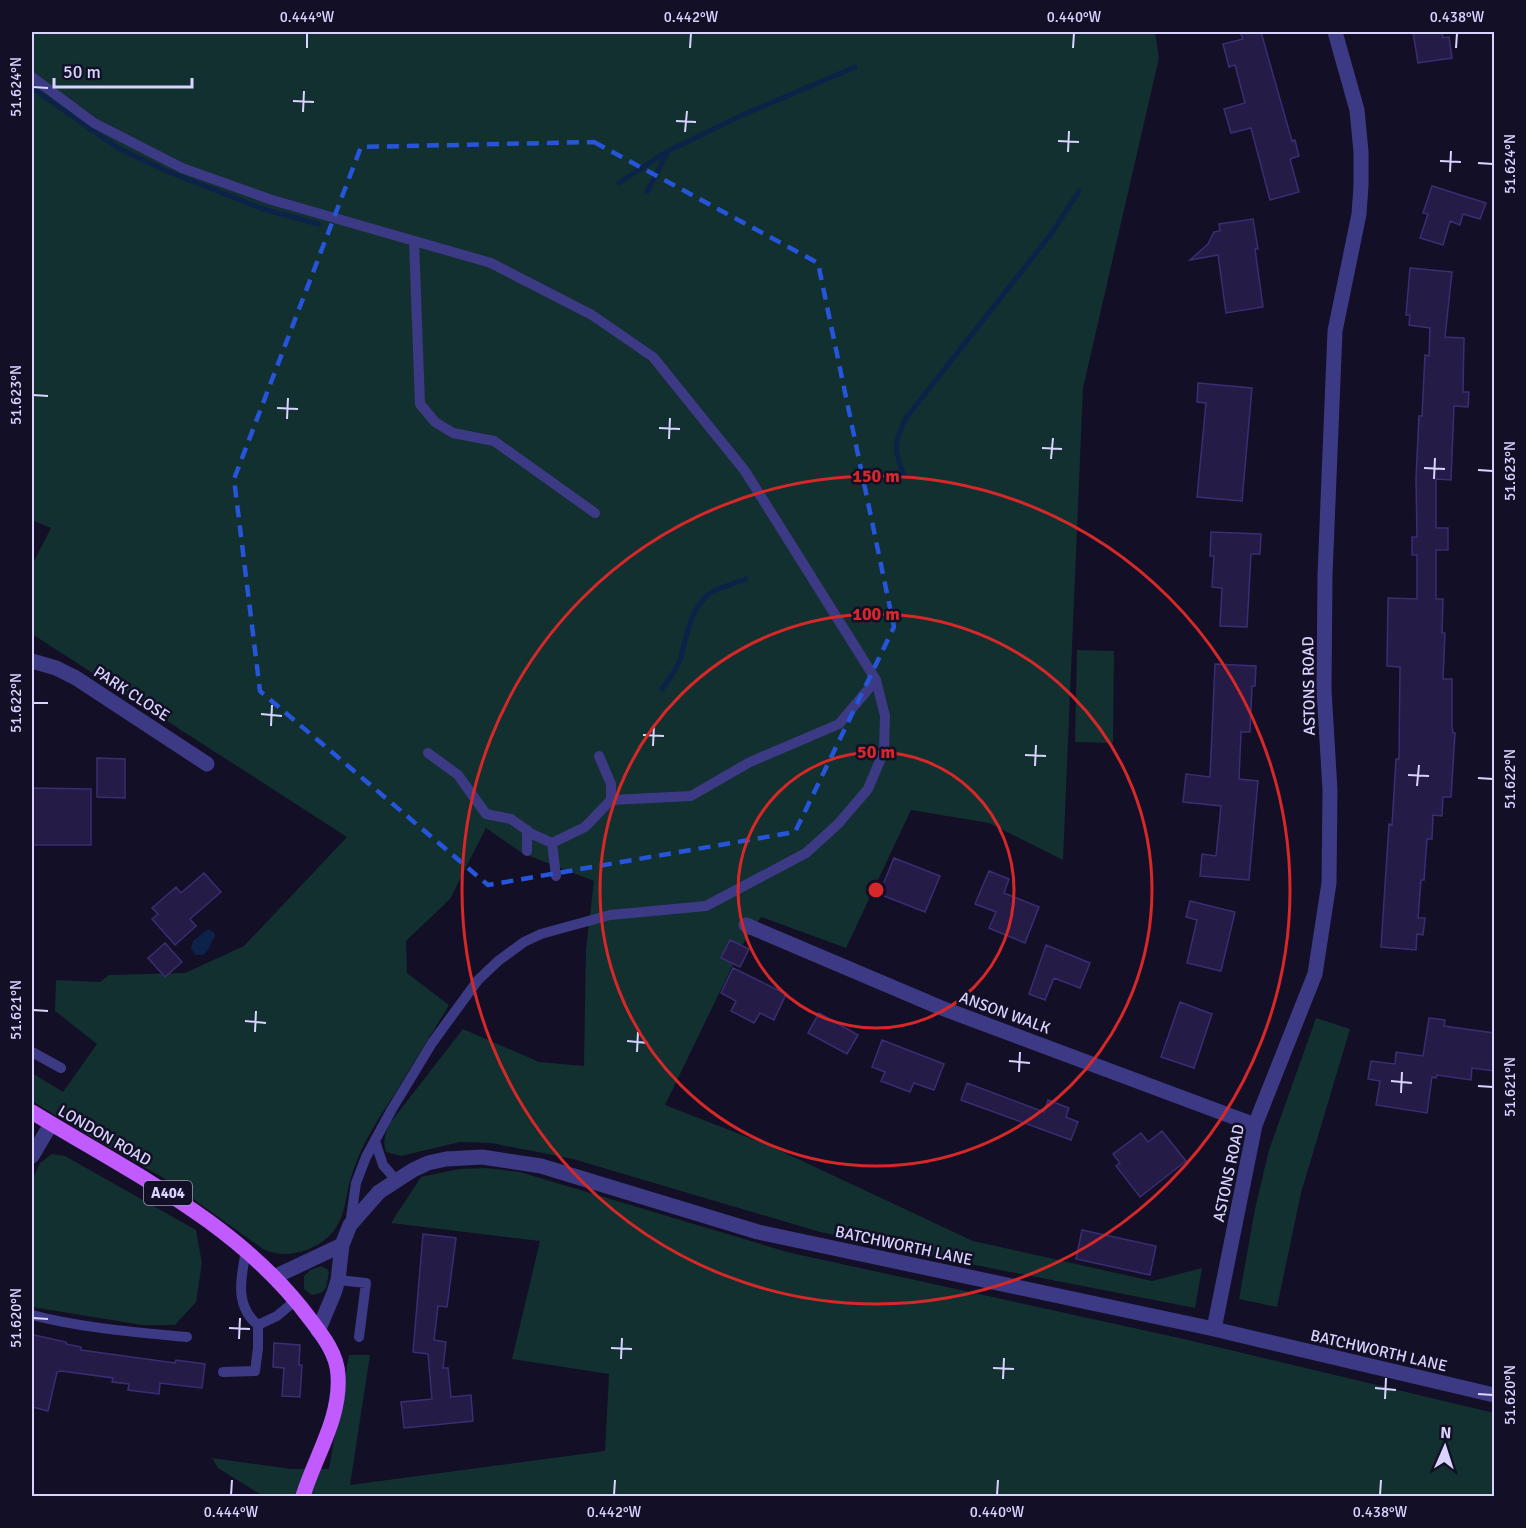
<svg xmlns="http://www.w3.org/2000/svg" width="1526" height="1528" font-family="Signika,sans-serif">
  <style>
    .green { fill: #12302f }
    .water { fill: #0c2248 }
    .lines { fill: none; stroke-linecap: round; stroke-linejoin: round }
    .stream { stroke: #0c2248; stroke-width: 5 }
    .building { fill: #241b47; stroke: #3b2d73; stroke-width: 1.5 }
    .service { stroke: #3d3a85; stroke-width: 10 }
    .minor { stroke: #3d3a85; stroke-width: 15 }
    .tertiary { stroke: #3d3a85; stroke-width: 15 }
    .primary { stroke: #c25bff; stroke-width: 15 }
    .marked { fill: none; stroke: #2655da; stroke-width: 4.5; stroke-dasharray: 12 8; stroke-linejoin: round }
    .ticks { fill: none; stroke: #d9d4ff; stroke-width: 2 }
    .ring { fill: none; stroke: #d62828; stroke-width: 3 }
    .labels { text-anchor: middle; stroke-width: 5; stroke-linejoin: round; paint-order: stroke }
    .shield { fill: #130f26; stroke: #9e99be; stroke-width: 1.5 }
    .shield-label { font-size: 15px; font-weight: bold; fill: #d9d4ff }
    .street-label { font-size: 16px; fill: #d9d4ff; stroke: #130f26 }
    .centre { fill: #d62828; stroke: #130f26; stroke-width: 3 }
    .ring-label { font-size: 18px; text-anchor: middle; font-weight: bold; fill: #d62828; stroke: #130f26; stroke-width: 5; stroke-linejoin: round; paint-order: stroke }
    .neatline { fill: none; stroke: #d9d4ff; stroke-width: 2 }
    .ticks-label { font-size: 15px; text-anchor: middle; fill: #d9d4ff }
  </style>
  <rect width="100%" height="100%" fill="#130f26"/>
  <path class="green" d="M32,32h1123l4,26 -76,330 -20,472 -74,-37 -78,-13 -65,138 -85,-31 -18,27 -78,161 103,40 205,96 179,40 50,-13 -7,40 -205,-40 -170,-36 -247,-73 -82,-16 -31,-1 -59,14 -15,-4c-4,-11 0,-19 4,-29l73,-94 76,33 45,4 2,-117 8,-68 -72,-28 -36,-25 -36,71 -44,42 1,32 42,32c-18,30 -37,60 -55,90 -16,24 -32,49 -41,76 -9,25 -5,48 -26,67 -18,15 -43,21 -64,11l-101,-72 -66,-37 -64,-39v-28l31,19 34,-48 -42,-33 1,-31 44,2 9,-7 76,-2 59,-27 103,-109 -315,-203v-69l19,-37 -19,-8z
    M1077,650l37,1 -1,92 -38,-1z
    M1316,1018l34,11 -49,164 -24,114 -38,-8 16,-90 14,-59z
    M52,1154l13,2 131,74 6,33 -6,39 -21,23h-33l-110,-18v-127l8,-17z
    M486,1168l34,4 267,80 397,87 310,74v83h-1231l-45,-28 -6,-10 79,11h38l20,-114h21l-20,130 255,-34 4,-77 -97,-15 28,-118 -149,-18 30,-46 38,-8z
    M321,1266l6,3 2,3 -3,16 -5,5 -9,2 -8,-6v-13l6,-6z"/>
  <path class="water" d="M208,929l6,3 1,4c-4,6 -6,16 -12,19h-8l-4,-7 2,-7z"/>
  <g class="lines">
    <path class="stream" d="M32,88l86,60 46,22 99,39 55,15
      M619,183l47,-31
      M647,192l21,-41 70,-34 117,-50
      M904,476c-10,-27 -11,-32 2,-58l145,-184 28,-43
      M662,689c7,-10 15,-20 19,-32 6,-22 9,-51 31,-65 8,-5 24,-9 34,-13"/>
  </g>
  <path class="building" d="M1240,32h21l31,109 3,-1 4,16 -9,3 9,33 -29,8 -19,-72 -20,5 -7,-24 21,-6 -10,-38 -6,2 -6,-23 20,-5z
    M1413,32h29l1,6 6,-1 3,21 -34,5z
    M1432,186l54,17 -6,16 -17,-5 -3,11 -10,-4 -7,24 -23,-7 8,-24 -5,-1z
    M1253,219l5,30h-3l8,58 -37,6 -8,-58 -28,5 18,-16 6,-12 6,-1 -1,-7z
    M1410,268l42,4 -7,65 19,1 -1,54h6l-1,15 -14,-1 -3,74 -15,-1v49h12v22h-12v49h7l-1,34h3l-2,46h9v46l1,8h2l-4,64h-8l-1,19 -9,-1 -1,24h-5l-3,41h-3l-3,38h7l-2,17 -6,-1 -1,16 -35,-3 8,-123 3,1 4,-66h3l1,-92 -13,-1 1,-68 29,1v-44h-5v-18h5l-1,-59 3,-62h3l3,-61 4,1 1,-28 -21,-3 1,-10h-4z
    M1198,383l54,5 -10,113 -45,-4 9,-94 -9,-1z
    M1211,532l50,2 -1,20h-9l-4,73 -27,-1 2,-38 -10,-1 2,-31h-4z
    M1215,664l41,2 -1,20h-3l-2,46h-9l-2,47 19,2 -9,99 -49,-4 2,-22 14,2 5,-50 -38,-4 3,-28 24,3z
    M97,758l28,1v39l-28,-1z
    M32,788l59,1v56h-59z
    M894,858l46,18 -15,36 -46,-18z
    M989,871l20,8 -5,14 35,14 -14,36 -36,-15 7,-16 -21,-8z
    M204,873l17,19 -31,27 6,7 -21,19 -23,-26 6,-5 -6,-6 24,-21 5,6z
    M1190,901l45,11 -14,59 -34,-8 10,-43 -11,-3z
    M730,940l19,9 -9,18 -19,-9z
    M165,943l17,19 -17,15 -17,-19z
    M1046,945l44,18 -10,25 -26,-10 -9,22 -16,-6z
    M733,968l53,26 -12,26 -14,-7 -6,10 -23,-12 5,-10 -15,-8z
    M1180,1002l32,12 -18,54 -33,-11z
    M819,1013l39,22 -11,19 -39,-21z
    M1429,1018l16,2 -1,6 50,7v38l-22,-3 -1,12 -34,-5 -1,3 -4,-1 -5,36 -51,-8 4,-24 -12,-2 3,-18 24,3 1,-12 27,4z
    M882,1040l62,24 -10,26 -20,-7 -4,9 -29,-11 4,-9 -13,-5z
    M967,1083l77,29 4,-12 21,8 -3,9 12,5 -7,18 -110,-40z
    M1162,1131l24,30 -46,36 -24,-31 4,-3 -7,-9 28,-21 7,9z
    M1082,1230l74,16 -6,29 -74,-16z
    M423,1234l33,4 -9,69 -9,-1 -4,34 12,2 -3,26h5l3,29 20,-2 2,26 -69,7 -3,-26 31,-3 -4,-45 -15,-2z
    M34,1335l32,7v2l15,3v3l94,13 1,-3 29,4 -3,24 -42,-5 -1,11 -31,-4 1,-6 -17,-2 1,-4 -52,-7 -4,1 -9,39 -16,-4v-67z
    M274,1343l26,2 -1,20h3l-2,32 -18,-1 2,-28 -11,-1z"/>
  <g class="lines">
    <path class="service" d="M32,77l62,46 88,45 90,32 219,63 101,52 61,42 92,114 131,209 9,36 -1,35 -16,38 -30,35 -32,29 -100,53 -96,9 -69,19 -17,8 -26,19 -20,19 -46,63 -40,66 -26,48 -10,26 -6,42
      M414,241l6,163 15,18 18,11 41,8 101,72
      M428,753l30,22 28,39 25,5 21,15 20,9 33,-16 26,-27 80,-4 59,-34 89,-38 37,-44
      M599,756l12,28v16
      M527,830v21
      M552,843l4,33
      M32,1052l29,16
      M375,1141l8,24 13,15
      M246,1251c-5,26 -12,55 12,74l19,-9 19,-16
      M338,1280l28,3 -7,54
      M32,1315c50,13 102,17 155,22
      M223,1372l32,-1 3,-23v-23"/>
    <path class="minor" d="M32,661l24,7 20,10 131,86
      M746,925l193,82 316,118
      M1214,1329l41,-204 60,-151 14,-91 1,-93 -6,-100 1,-115 10,-244 24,-117 2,-28v-34l-4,-42 -22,-78"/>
    <path class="tertiary" d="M32,1156l19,-32
      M274,1277l68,-32
      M318,1331l16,-38 4,-13 4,-35 8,-20 29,-33 34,-22 15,-7 18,-4 36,-2 59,9 217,66 456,97 280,66"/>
    <path class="primary" d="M32,1112c98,60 208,112 278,207 13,17 27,35 28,56 3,44 -23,81 -35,121"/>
  </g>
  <path class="marked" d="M594,142l224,121 76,364 -99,205 -307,53 -228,-194 -26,-212 127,-332z"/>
  <path class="ticks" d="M307,48v-15M690,48l1,-15M1073,48l1,-15M1456,48l1,-15M33,87l15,1M293,101l21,1M303,112l1,-21M676,121l20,1M685,132l2,-21M1058,141l21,1M1068,152l1,-21M1440,161l21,1M1478,163l15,1M1450,172l1,-21M33,395l15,1M277,408l21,1M287,419l1,-21M659,428l21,1M669,439l1,-21M1042,448l20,1M1051,459l2,-21M1424,468l21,1M1478,470l15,1M1434,479l1,-21M33,703h15M261,714l21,2M271,726l1,-21M643,735l21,1M653,746l1,-21M1025,755l21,1M1035,766l1,-21M1408,775l21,1M1478,778l15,1M1417,786l2,-21M33,1010l15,1M245,1021l21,2M255,1032l1,-21M627,1041l21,2M637,1052l1,-20M1009,1061l21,2M1019,1072l1,-20M1391,1081l21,2M1478,1086l15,1M1401,1093l1,-21M33,1318l15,1M229,1328l21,1M239,1339l1,-21M611,1348l21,1M621,1359l1,-21M993,1368l21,1M1003,1379l1,-21M1375,1388l21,2M1478,1394l15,1M1385,1399l1,-21M231,1495l1,-15M614,1495l1,-15M997,1495l1,-15M1380,1495l1,-15"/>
  <g class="ring">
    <circle cx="876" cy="890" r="138"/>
    <circle cx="876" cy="890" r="276"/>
    <circle cx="876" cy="890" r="414"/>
  </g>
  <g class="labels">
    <rect class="shield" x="144" y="1181" width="48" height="24" rx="4.5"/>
    <g class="shield-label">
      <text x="168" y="1198">A404</text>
    </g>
    <g class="street-label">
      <text transform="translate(1308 686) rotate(-91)" y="6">ASTONS ROAD</text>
      <text transform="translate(132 693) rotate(33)" y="6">PARK CLOSE</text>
      <text transform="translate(1005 1012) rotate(20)" y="6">ANSON WALK</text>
      <text transform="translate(105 1135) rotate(30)" y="6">LONDON ROAD</text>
      <text transform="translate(1228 1173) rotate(-78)" y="6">ASTONS ROAD</text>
      <text transform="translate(904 1245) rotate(12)" y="6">BATCHWORTH LANE</text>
      <text transform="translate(1379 1350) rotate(13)" y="6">BATCHWORTH LANE</text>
    </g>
  </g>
  <circle cx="876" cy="890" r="9" class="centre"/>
  <g class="ring-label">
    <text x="876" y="482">150 m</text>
    <text x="876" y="620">100 m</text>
    <text x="876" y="758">50 m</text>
  </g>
  <rect width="1526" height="1528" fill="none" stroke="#130f26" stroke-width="66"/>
  <g transform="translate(1445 1447) rotate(3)" stroke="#130f26" stroke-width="4.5" paint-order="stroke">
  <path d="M0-4.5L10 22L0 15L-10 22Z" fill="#d9d4ff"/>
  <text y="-9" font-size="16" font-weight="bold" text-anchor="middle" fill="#d9d4ff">N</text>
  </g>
  <path d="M54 78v9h138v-9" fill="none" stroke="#d9d4ff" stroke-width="3"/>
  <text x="63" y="78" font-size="18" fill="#d9d4ff" stroke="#130f26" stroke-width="4.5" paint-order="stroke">50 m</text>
  <rect x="33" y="33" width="1460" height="1462" class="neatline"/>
  <g class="ticks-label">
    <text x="307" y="22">0.444°W</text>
    <text x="691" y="22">0.442°W</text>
    <text x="1074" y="22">0.440°W</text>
    <text x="1457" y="22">0.438°W</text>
    <text transform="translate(16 87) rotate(-90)" y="5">51.624°N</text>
    <text transform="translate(1510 164) rotate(-90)" y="5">51.624°N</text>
    <text transform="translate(16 395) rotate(-90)" y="5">51.623°N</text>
    <text transform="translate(1510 471) rotate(-90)" y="5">51.623°N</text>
    <text transform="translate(16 703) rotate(-90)" y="5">51.622°N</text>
    <text transform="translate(1510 779) rotate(-90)" y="5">51.622°N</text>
    <text transform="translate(16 1010) rotate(-90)" y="5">51.621°N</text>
    <text transform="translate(1510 1087) rotate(-90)" y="5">51.621°N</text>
    <text transform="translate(16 1318) rotate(-90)" y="5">51.620°N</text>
    <text transform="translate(1510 1395) rotate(-90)" y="5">51.620°N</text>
    <text x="231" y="1517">0.444°W</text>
    <text x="614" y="1517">0.442°W</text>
    <text x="997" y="1517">0.440°W</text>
    <text x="1380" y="1517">0.438°W</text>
  </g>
</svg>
